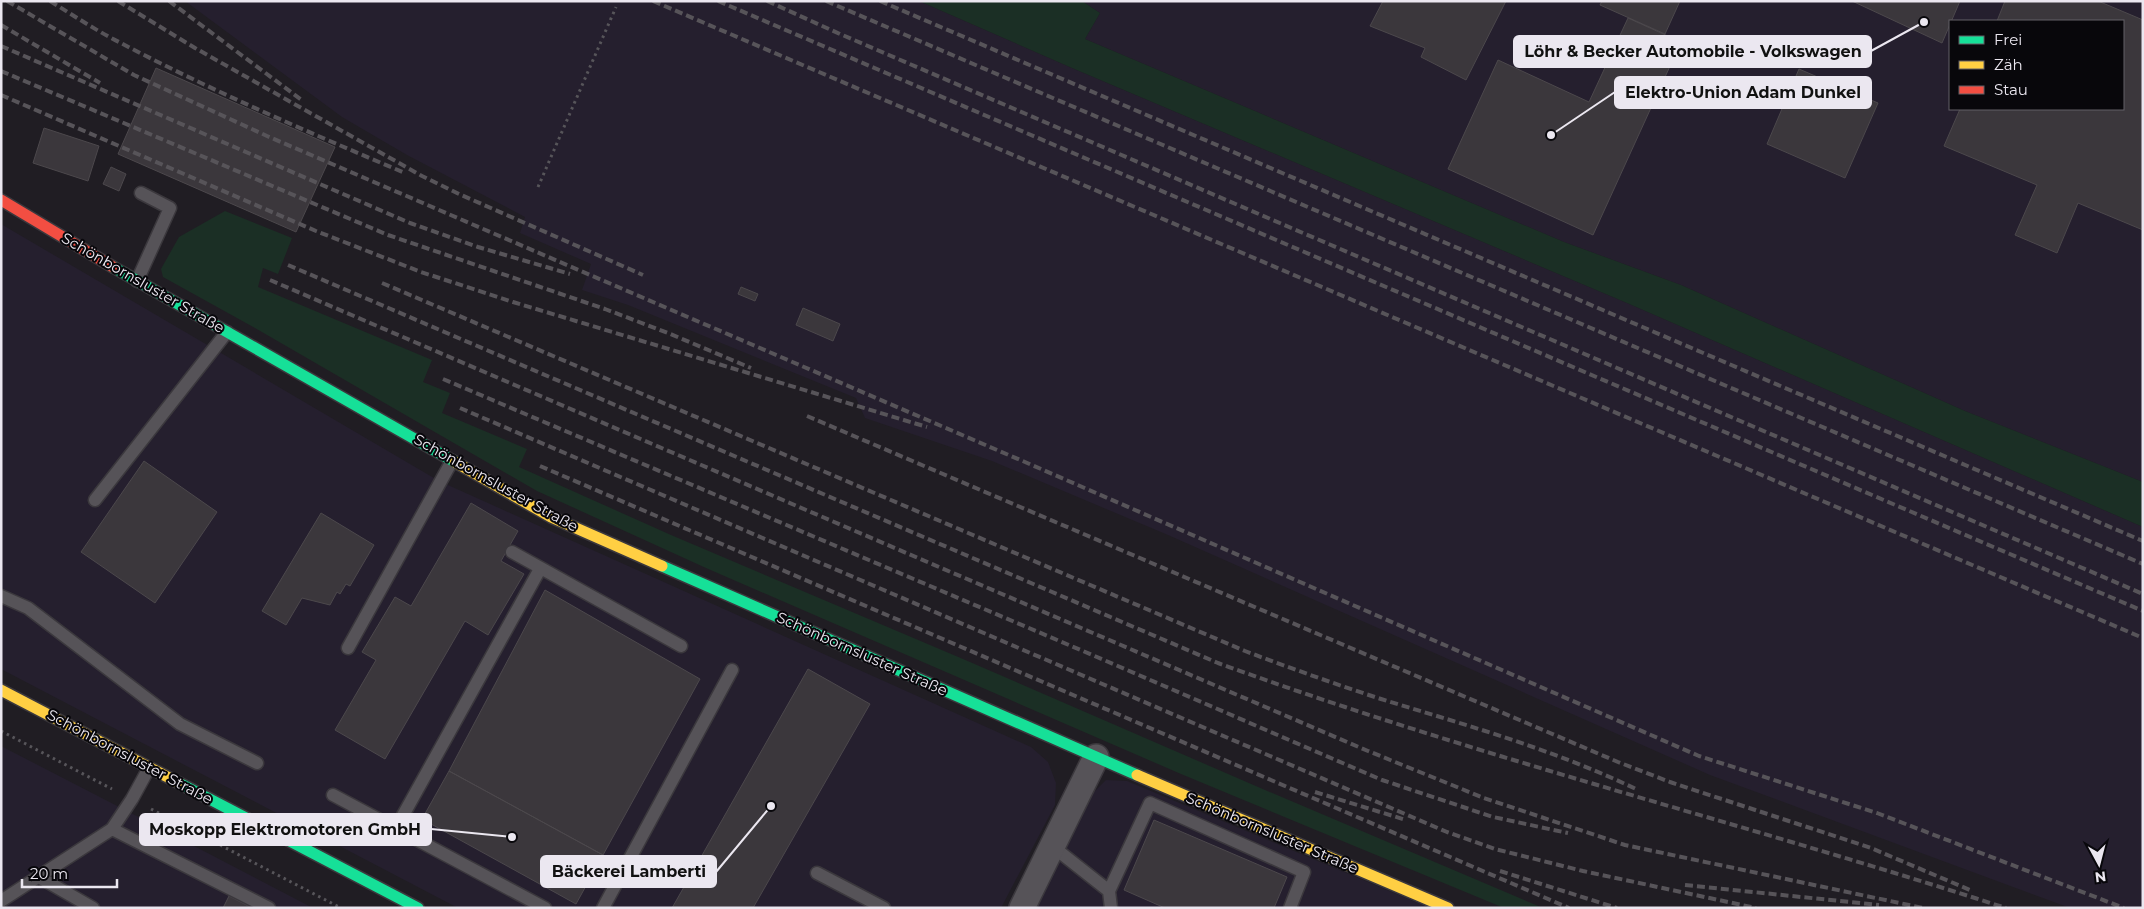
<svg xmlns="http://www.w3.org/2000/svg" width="2144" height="909" font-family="Montserrat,sans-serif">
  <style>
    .built { fill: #251f2e; fill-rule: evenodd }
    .green { fill: #1b2f25 }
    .building { fill: #3b373c; stroke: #4c484c }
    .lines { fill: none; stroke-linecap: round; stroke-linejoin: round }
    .lane-casing { stroke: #3b383d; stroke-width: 15 }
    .street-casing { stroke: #3b383d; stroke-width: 28 }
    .fast-casing { stroke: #3b383d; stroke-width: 14 }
    .slow-casing { stroke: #3b383d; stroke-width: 14 }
    .jam-casing { stroke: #3b383d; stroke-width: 14 }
    .path { stroke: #57555a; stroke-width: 3; stroke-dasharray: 2.5 4; stroke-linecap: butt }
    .lane { stroke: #565358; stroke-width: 12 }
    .street { stroke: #565358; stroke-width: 25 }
    .fast { stroke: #16e098; stroke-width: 11 }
    .slow { stroke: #ffcf43; stroke-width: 11 }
    .jam { stroke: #f24e42; stroke-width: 11 }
    .rail { stroke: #575459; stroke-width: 4; stroke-dasharray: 8 4; stroke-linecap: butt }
    .labels { text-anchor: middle; stroke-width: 4; stroke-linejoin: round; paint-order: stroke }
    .street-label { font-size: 15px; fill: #ebe7f0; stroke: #08070b }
    .leader { fill: none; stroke: #ebe7f0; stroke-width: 2 }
    .callout-dot { fill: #ebe7f0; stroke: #08070b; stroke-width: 2 }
    .callout { fill: #ebe7f0; stroke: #ebe7f0; stroke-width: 2 }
    .callout-label { font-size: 16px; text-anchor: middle; font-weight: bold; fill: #111 }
  </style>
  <rect width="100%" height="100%" fill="#201d23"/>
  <path class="built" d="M185,1h734l153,67 555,235 516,224v381h-73l-360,-133 -542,-240 -176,-74 -127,-43 -9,-20 -228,-93 -46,-15 9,-26 -71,-31 5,-16 -118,-62 -65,-38z
    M1082,1h1061v481l-178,-71 -284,-126 -117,-43 -479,-203 15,-26zM1950,21h173v88h-173z
    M1,224l438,257 592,266 17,15 8,21 -1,22 -54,103h-543l-457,-239z
    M1,746l124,64 188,98h-312z
    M1106,780l21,1 303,127h-394l54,-112z"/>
  <path class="green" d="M919,1h163l18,12 -15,26 479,203 117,43 284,126 178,71v45l-516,-224 -555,-235z
    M225,211l67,27 -14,36 -15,-6 -5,19 174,73 -9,22 27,11 -8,20 85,36 -8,18 152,68 292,124 302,131 278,118h-39l-323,-134 -475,-206 -169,-77 -282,-163 -92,-51 -2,-8 18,-32z"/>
  <path class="building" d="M1383,1h123l-40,79 -45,-23 4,-9 -55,-22z
    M1602,1h78l-15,33 -65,-29z
    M1852,1h108l-18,42z
    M2005,1h93l45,19v210l-65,-27 -21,50 -42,-18 22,-50 -93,-39 16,-37h163v-88h-126z
    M1628,18l53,24 -88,193 -145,-66 50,-109 91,42z
    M156,68l179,79 -39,85 -178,-78z
    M1799,69l79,34 -33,75 -78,-34z
    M44,128l55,18 -11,35 -55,-18z
    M111,167l15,7 -7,17 -16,-7z
    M741,287l17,7 -3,7 -17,-7z
    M803,308l37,16 -7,17 -37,-16z
    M144,461l73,51 -62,91 -74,-51z
    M471,503l47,28 -17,30 23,13 -36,61 -23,-14 -80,138 -50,-29 41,-70 -14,-8 33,-55 16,9z
    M321,513l53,32 -24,41 -4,-2 -6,10 -3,-2 -7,13 -28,-7 -16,27 -24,-14z
    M545,590l155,89 -97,176 -154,-84z
    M808,669l62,35 -117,204h-81z
    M449,771l154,84 -27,49 -154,-85z
    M1154,820l133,57 -13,31h-109l-41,-18z
    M229,896l23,12h-29z"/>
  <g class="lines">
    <g class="lane-casing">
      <path id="lane" d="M137,281l33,-73 -29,-15
        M95,500l132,-168
        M512,552l169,94
        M1,596l27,12 152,116 77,39
        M348,648l104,-187
        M333,795l212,113
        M396,828l144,-259
        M112,829l157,79
        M1052,846l57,45 2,17
        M817,873l67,35
        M39,877l54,31
        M1109,891l41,-88 154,69 -14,36
        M1,901l111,-72 20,-30 17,-31
        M603,908l129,-238"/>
    </g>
    <g class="street-casing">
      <path id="street" d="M1022,908l74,-151"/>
    </g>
    <g class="fast-casing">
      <path id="fast" d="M113,267l342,195
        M662,566l475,209
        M179,783l239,125"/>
    </g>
    <g class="slow-casing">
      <path id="slow" d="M455,462l96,55 111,49
        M1,690l178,93
        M1137,775l311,133"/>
    </g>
    <g class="jam-casing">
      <path id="jam" d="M1,200l112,67"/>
    </g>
    <path class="path" d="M538,187l78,-180
      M1,731l111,58
      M151,809l190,99"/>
    <use href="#lane" class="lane"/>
    <use href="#street" class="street"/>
    <use href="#fast" class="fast"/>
    <use href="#slow" class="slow"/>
    <use href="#jam" class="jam"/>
    <path class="rail" d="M7,1l127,74 133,61 758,326 674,294 178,57 247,95
      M50,1c23,14 45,29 69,41 93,49 189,90 286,131
      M118,1l77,47 227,128 37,18 184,81
      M169,1l134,100
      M653,1l1490,637
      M718,1l1425,610
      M767,1l73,33 1303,560
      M826,1l1317,563
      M880,1l1263,540
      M1,25l99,58
      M1,46l409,177 68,24 92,27
      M1,71l387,164 217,74 63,24 83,35
      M1,95l315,136 105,41 92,30 414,125
      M288,265l930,398c258,94 526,160 788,245
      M270,280l1098,471 116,47 141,47 298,63
      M382,283l863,368c45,17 90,33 136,48 88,27 174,51 257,91
      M443,379l640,272 299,129 111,37 75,16
      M460,408l987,424 48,17 88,22 173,37
      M807,416l811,346 52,20 201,66 99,42
      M540,466l1029,442
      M1315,792l91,28
      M1500,871l117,37
      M1685,885l194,20"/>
  </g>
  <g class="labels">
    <g class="street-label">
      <text transform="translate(143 283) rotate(30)" y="5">Schönbornsluster Straße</text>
      <text transform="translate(496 483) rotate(29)" y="5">Schönbornsluster Straße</text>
      <text transform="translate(862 654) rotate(24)" y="5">Schönbornsluster Straße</text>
      <text transform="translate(130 757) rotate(28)" y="5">Schönbornsluster Straße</text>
      <text transform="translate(1272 833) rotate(23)" y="5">Schönbornsluster Straße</text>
    </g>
  </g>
  <path class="leader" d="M1924 22L1871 51M1551 135L1615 92M512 837L431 829M771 806L716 872"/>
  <g class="callout-dot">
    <circle cx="1924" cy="22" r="5"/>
    <circle cx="1551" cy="135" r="5"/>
    <circle cx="512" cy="837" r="5"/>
    <circle cx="771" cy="806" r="5"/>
  </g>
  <g class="callout">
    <rect x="1514" y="36" width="357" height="31" rx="5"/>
    <rect x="1615" y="77" width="256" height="31" rx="5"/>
    <rect x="140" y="814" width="291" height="31" rx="5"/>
    <rect x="541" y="856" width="175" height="31" rx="5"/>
  </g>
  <g class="callout-label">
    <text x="1693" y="57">Löhr &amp; Becker Automobile - Volkswagen</text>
    <text x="1743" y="98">Elektro-Union Adam Dunkel</text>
    <text x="285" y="835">Moskopp Elektromotoren GmbH</text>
    <text x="629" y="877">Bäckerei Lamberti</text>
  </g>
  <rect width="2144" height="909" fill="none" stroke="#ebe7f0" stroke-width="5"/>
  <rect x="1949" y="20" width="175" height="90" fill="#08070b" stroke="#636167"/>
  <rect x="1959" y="36" width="25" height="8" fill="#16e098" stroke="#636167"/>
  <text x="1994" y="45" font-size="15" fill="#ebe7f0">Frei</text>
  <rect x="1959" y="61" width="25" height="8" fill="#ffcf43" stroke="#636167"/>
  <text x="1994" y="70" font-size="15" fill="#ebe7f0">Zäh</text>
  <rect x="1959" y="86" width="25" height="8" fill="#f24e42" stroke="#636167"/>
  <text x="1994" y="95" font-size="15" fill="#ebe7f0">Stau</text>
  <g transform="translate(2099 864) rotate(173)" stroke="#08070b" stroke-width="4" paint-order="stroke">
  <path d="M0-4L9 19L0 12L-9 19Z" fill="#ebe7f0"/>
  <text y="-8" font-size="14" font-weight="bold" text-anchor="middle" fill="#ebe7f0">N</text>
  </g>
  <path d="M22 879v8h95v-8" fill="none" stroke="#ebe7f0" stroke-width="2.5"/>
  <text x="30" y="879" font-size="15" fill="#ebe7f0" stroke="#08070b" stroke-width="4" paint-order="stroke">20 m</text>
</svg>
